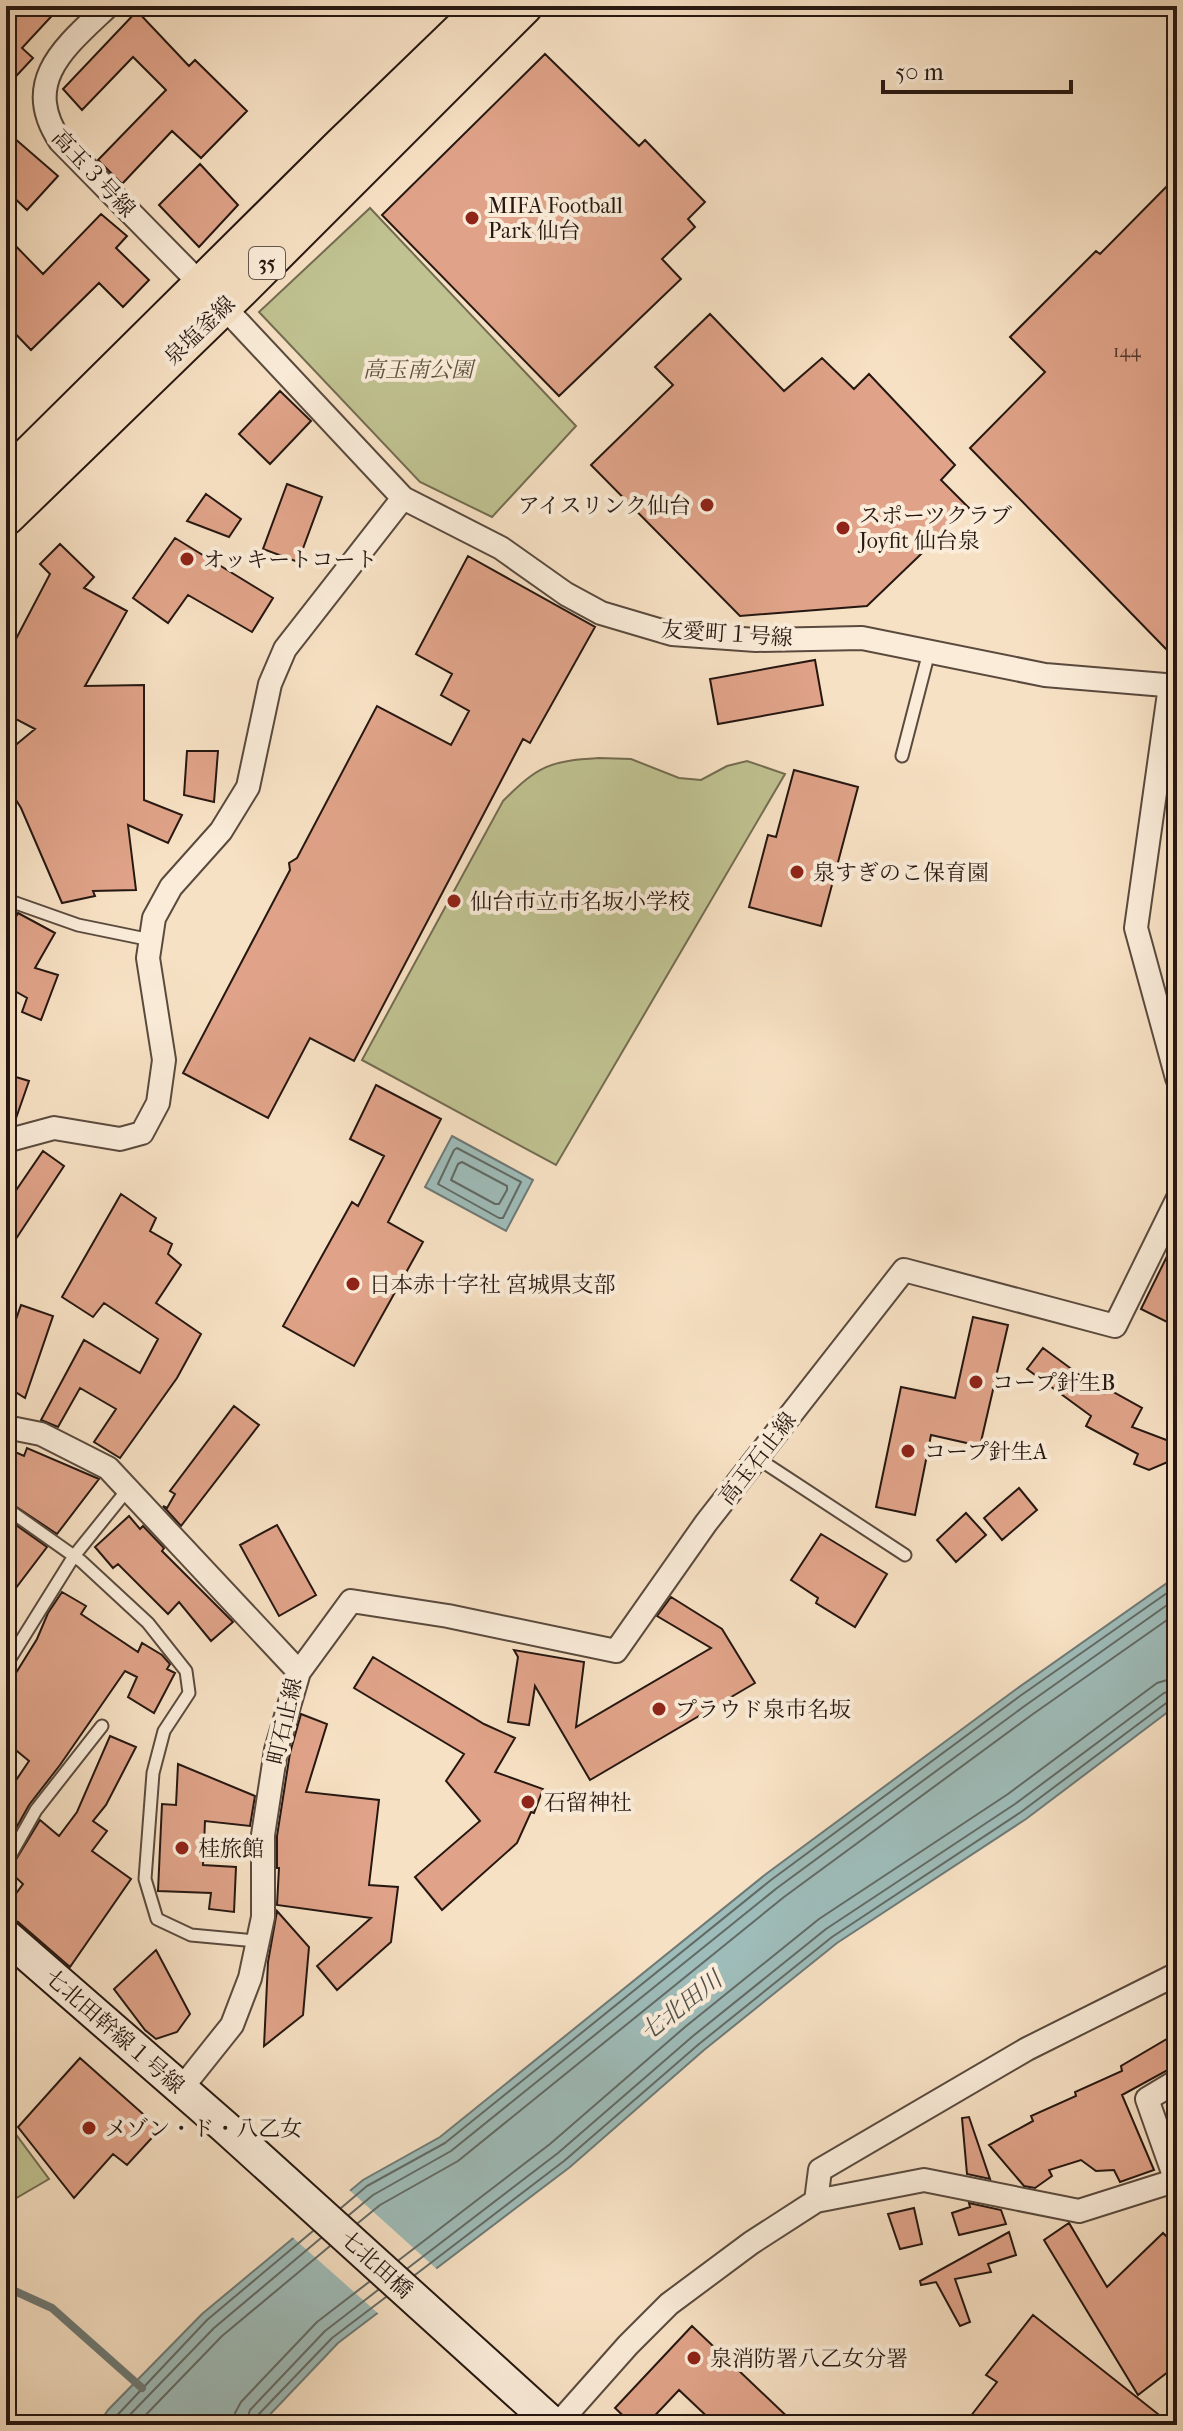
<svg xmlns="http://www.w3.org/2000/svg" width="1183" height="2431" font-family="'IM FELL French Canon','Noto Serif JP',serif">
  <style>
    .green { fill: #c0c291; stroke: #736c51; stroke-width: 2 }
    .water { fill: #9ebcb9; stroke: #6e7a76; stroke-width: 2 }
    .pier { fill: #f7e1c4 }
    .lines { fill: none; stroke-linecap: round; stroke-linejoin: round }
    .shore { stroke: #626a65; stroke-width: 2 }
    .stream { stroke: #6e7a76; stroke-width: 8 }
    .building { fill: #e0a389; stroke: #261711; stroke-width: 2 }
    .lane-casing { stroke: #5a4a3e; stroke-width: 15 }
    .street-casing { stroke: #5a4a3e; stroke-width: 26 }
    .secondary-casing { stroke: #261711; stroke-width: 36 }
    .primary-casing { stroke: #261711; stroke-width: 40 }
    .lane { stroke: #faecd9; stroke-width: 11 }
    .street { stroke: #faecd9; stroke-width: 22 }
    .secondary { stroke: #faecd9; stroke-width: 32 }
    .primary { stroke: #f7e1c4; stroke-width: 36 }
    .poi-dot { fill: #8f2418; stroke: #faecd9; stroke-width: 3 }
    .labels { text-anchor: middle; stroke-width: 8; stroke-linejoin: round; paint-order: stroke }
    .number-label { font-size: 18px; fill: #543a2f }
    .shield { fill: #faecd9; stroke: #66574d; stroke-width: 2 }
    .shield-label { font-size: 20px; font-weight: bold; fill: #261711 }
    .street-label { font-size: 22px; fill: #261711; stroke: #faecd9 }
    .poi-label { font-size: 22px; fill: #261711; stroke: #faecd9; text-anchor: start }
    .park-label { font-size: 22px; font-style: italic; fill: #5c533e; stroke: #faecd9 }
    .water-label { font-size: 24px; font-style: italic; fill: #50514c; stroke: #faecd9 }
  </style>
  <rect width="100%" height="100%" fill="#f7e1c4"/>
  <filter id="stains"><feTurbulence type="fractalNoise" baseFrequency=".0025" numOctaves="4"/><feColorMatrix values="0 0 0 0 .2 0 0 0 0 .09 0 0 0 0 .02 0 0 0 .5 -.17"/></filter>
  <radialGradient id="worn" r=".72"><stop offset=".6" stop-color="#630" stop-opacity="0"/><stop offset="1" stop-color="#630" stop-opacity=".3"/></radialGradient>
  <path class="green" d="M370,208l206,218 -84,91 -72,-35 -161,-170z
    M599,758l32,1 48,19 22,2 26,-14 20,-5 38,13 -229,391 -194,-105 141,-259c36,-36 47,-40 96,-43z
    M6,2121l43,58 -43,25z"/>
  <path class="water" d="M452,1136l81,44 -27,51 -81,-44z
    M1177,1576v129l-151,114 -189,124 -133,107 -134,117 -232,176 -78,82h-162l10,-15 94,-96 161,-134 77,-43 326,-263 249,-184z"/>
  <path class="pier" d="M347,2188l93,84 -59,44 -91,-81z"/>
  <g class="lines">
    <path class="shore" d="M457,1148l64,34 -18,36h-4l-61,-34 16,-34z
      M462,1162l45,24v4l-8,14h-4l-44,-24 7,-16z
      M341,2208l26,-22 78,-43 326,-263 249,-184 157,-110
      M349,2215l24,-20 78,-44 326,-263 249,-183 151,-107
      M358,2223l22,-18 78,-44 326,-264 249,-183 144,-101
      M399,2260l151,-116 135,-117 134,-108 189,-125 149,-111 20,-6
      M408,2268l150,-115 135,-117 133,-107 189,-125 149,-111 13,-4
      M415,2275l149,-114 135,-117 133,-107 189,-125 148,-111 8,-2
      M108,2425l99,-105 106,-89
      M120,2425l94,-97 107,-90
      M136,2425l86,-89 108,-90
      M233,2425l2,-12 6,-11 76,-80 52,-40
      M245,2425l5,-15 75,-79 53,-41
      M255,2425l2,-9 75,-78 54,-41"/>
    <path class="stream" d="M6,2287l46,21 90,80"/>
  </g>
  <path class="building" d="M12,6h49l-39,42 11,10 -27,29v-74z
    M137,11l52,55 6,-6 52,51 -46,47 -29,-27 -50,53 -24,-24 68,-70 -33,-33 -51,53 -19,-21z
    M545,54l94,92 6,-6 60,62 -17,17 7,8 -33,32 19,20 -122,117 -177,-181z
    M6,131l52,45 -31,34 -21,-20z
    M200,164l38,41 -39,42 -40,-42z
    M1177,176v464l-10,10 -197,-202 75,-76 -35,-35 86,-86 4,3z
    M101,214l26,22 -11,12 33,32 -26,27 -24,-24 -68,67 -25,-26v-88l37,38z
    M710,314l74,77 38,-33 32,31 15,-15 86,91 -14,15 28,28 -102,98 -127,10 -149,-151 82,-80 -18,-18z
    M280,391l31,30 -41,43 -31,-30z
    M287,484l35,13 -24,65 -35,-13z
    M206,494l35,25 -12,18 -42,-16z
    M175,538l98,60 -21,34 -64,-37 -20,28 -35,-25z
    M60,544l34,33 -10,11 43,23 -42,75 59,-1v115l38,15 -14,28 -40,-18 8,65 -43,1 2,5 -33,7 -41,-95 -15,-24v-31l29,-24 -29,-15v-56l44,-84 -10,-10z
    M468,556l127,71 -65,116 -7,-4 -169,322 -44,-23 -42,80 -85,-45 107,-203 -1,-7 8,-5 80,-152 74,39 18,-34 -28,-16 11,-21 -36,-20z
    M815,660l8,45 -105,19 -8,-45z
    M187,751h31l-4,51 -30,-7z
    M794,770l64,17 -37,139 -72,-19 19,-72 8,2z
    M18,913l37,20 -20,35 23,7 -17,45 -19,-8 5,-14 -21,-12v-51z
    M6,1074l23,7 -15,43 -8,2z
    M376,1085l65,34 -53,103 35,20 -69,124 -71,-40 69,-124 6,4 26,-50 -34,-17z
    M43,1151l21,15 -58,88v-49z
    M121,1194l35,24 -6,13 22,13 -4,10 13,11 -25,38 45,31 -24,44 -57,80 -26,-16 22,-33 -36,-21 -22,39 -17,-7 43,-80 56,33 18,-34 -54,-36 -11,14 -31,-20z
    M1177,1236v91l-36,-18z
    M21,1305l32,11 -28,82 -19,-12v-38z
    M973,1317l35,8 -28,121 -49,-11 -16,80 -39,-8 25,-120 54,11z
    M1043,1348l61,45 2,-5 36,20 -10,19 45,17v14l-28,12 -15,-6 4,-10 -52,-28 5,-10 -64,-47z
    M234,1406l25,19 -78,101 -18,-20 4,2 8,-14 -5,-3z
    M6,1448l18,8 3,-8 72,31 -42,55 -51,-34z
    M1019,1488l18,22 -35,30 -18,-22z
    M966,1513l20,22 -30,27 -19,-22z
    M129,1516l11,13 3,-3 21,22 -2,3 71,71 -22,19 -32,-39 -11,12 -50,-50 -5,4 -18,-21z
    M6,1518l41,29 -41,54z
    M277,1525l39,70 -37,21 -39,-71z
    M821,1534l66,40 -32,53 -39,-24 2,-5 -27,-18z
    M62,1592l24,14 -5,8 57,38 4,-9 20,12 8,9 -3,5 8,4 -21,40 -26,-16 9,-20 -12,-6 -65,94 -31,40 -23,41v-51l23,-34 -23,-19v-53l31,-50 11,-26z
    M671,1597l51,32 33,54 -165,97 -55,-94 -6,39 -21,-3 10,-65 -4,-7 70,12 -8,65 135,-79 -54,-32z
    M373,1657l111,67 31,14 -20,34 48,17 -9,24 -3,-1 -14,31 -75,67 -27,-33 65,-56 -34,-40 18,-27 -110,-66z
    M301,1714l26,10 -21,68 73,8 -10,85 29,2 -7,55 -54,48 -20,-24 54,-48 -94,-13 2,-37h-2v-32l13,-83z
    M110,1736l26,11 -30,58 -13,16 14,10 -15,20 39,28 -61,88 -52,-45 -12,-4v-11l17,-23 -14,-13 31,-51 19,16 18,-24z
    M178,1764l77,32 -5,30 -45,-5 -2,44 33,2 -2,45 -25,-3 2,-16 -53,-2 4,-87 14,1z
    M277,1911l32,36 -6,68 -39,31 4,-84z
    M156,1950l34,64 -13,18 -21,7 -11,-9 -31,-41z
    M1177,2033v32l-55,30 32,75 -34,12 -6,-12 -18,1 -15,-11 -32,10 3,6 -17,12 -11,-2 -35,-41 44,-24 -2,-5 45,-20 -1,-4 47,-21 -1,-5z
    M80,2058l80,71 -33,36 -14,-11 -39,44 -56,-71z
    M969,2117l21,62 -23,-5 -5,-56z
    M969,2203l32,7 5,14 -47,11 -7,-22 18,-6z
    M914,2208l8,36 -22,5 -12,-35z
    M1177,2222v143l-39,30 -94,-155 25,-17 38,64 56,-54 4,4z
    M1009,2232l7,23 -28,9 3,8 -36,7 15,43 -10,4 -24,-44 -15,3 -1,-4z
    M1033,2315l125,99 -10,11h-168l-10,-8 27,-35 -11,-7z
    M692,2326l104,99h-80l-37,-35 -33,35h-13l-18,-17z"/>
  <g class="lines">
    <g class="lane-casing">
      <path id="lane" d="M902,756l27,-104
        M10,901l68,24 73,15
        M757,1458l148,97
        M6,1508l75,53 67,62 38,48 3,22 -25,38 -11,42 -8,106 12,40 34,16 66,6
        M6,1665l68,-109 54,-67
        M6,1863l30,-53 66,-84"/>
    </g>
    <g class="street-casing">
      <path id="street" d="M108,6c-42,40 -88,75 -48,135l179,182 164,175 98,50 65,46 35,19 71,21 84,6 106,-2 183,37 132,11
        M1170,686l-34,242 41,150
        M6,1141l48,-13 66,11 22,-6 16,-30 6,-43 -16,-102 6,-40 17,-31 50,-56 27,-44 22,-103 15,-35 118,-151
        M6,1427l35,7 67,34 191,204 -23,78 -13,85v82l-13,61 -18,47 -51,64
        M299,1672l52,-71 97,15 168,35 90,-128 198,-253 211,56 62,-126
        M1176,2181l-29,-82 30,-18
        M816,2201l4,-31 207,-121 150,-75
        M557,2425l71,-80 41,-41 82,-61 65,-42 108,-21 155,31 98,-31"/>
    </g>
    <g class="secondary-casing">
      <path id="secondary" d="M6,1936l219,191 329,298"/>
    </g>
    <g class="primary-casing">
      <path id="primary" d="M6,478l335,-332 145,-140
        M6,517l237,-230 281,-281"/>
    </g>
    <use href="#lane" class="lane"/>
    <use href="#street" class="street"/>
    <use href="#secondary" class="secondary"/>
    <use href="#primary" class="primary"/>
  </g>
  <g class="poi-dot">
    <circle cx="472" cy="218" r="8"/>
    <circle cx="707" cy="505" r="8"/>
    <circle cx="843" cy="528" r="8"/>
    <circle cx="187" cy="559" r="8"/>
    <circle cx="797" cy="872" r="8"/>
    <circle cx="454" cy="901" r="8"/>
    <circle cx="353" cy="1284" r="8"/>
    <circle cx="976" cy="1382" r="8"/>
    <circle cx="908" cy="1451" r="8"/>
    <circle cx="659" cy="1709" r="8"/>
    <circle cx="528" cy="1802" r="8"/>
    <circle cx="182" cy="1848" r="8"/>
    <circle cx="89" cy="2128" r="8"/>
    <circle cx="694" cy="2358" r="8"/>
  </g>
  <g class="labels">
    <g class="number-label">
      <text x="1127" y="357">144</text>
    </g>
    <rect class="shield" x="249" y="247" width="36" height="32" rx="6"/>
    <g class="shield-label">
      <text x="267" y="270">35</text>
    </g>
    <g class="street-label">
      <text transform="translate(94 173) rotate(47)" y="8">高玉３号線</text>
      <text transform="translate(199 330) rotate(-44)" y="8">泉塩釜線</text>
      <text transform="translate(727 633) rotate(4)" y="8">友愛町１号線</text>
      <text transform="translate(757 1458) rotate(-52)" y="8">高玉石止線</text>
      <text transform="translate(284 1721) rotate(-77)" y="8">町石止線</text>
      <text transform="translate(115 2031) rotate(41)" y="8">七北田幹線１号線</text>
      <text transform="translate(377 2264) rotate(42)" y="8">七北田橋</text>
    </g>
    <g class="poi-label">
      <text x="488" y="213">MIFA Football<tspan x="488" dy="25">Park 仙台</tspan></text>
      <text x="691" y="513" text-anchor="end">アイスリンク仙台</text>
      <text x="859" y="523">スポーツクラブ<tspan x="859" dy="25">Joyfit 仙台泉</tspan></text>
      <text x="203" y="567">オッキートコート</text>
      <text x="813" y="880">泉すぎのこ保育園</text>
      <text x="470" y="909">仙台市立市名坂小学校</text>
      <text x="369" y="1292">日本赤十字社 宮城県支部</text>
      <text x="992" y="1390">コープ針生B</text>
      <text x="924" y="1459">コープ針生A</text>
      <text x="675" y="1717">プラウド泉市名坂</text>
      <text x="544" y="1810">石留神社</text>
      <text x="198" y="1856">桂旅館</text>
      <text x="105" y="2136">メゾン・ド・八乙女</text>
      <text x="710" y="2366">泉消防署八乙女分署</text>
    </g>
    <g class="park-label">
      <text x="418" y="377">高玉南公園</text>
    </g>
    <g class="water-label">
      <text transform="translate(681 2006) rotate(-38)" y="8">七北田川</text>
    </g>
  </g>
  <rect width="1183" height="2431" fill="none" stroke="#f7e1c4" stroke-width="32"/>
  <rect x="8" y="8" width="1167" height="2415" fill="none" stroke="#261711" stroke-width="4"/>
  <rect x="16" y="16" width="1151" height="2399" fill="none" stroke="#261711" stroke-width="2"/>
  <path d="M883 80v12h188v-12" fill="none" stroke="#261711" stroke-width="4"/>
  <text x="895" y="80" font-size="24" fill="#261711" stroke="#faecd9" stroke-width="6" paint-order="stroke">50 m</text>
  <rect width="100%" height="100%" filter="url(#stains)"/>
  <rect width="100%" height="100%" fill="url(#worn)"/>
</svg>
